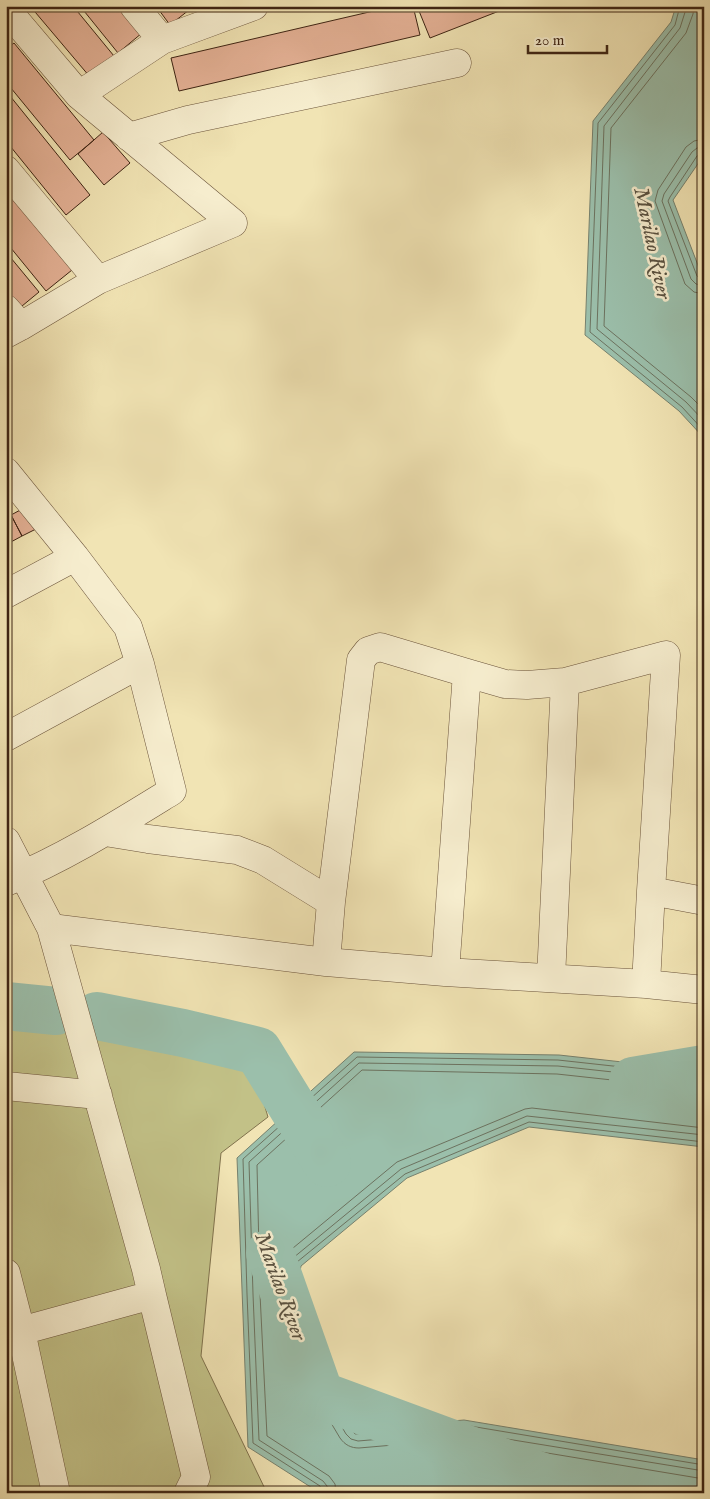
<svg xmlns="http://www.w3.org/2000/svg" width="710" height="1499" font-family="'IM FELL English',serif">
  <style>
    .green { fill: #c2c187; stroke: #80724d }
    .water { fill: #9bbfab; stroke: #76816e }
    .lines { fill: none; stroke-linecap: round; stroke-linejoin: round }
    .shore { stroke: #6c725f; stroke-width: 1 }
    .river { stroke: #9bbfab; stroke-width: 48 }
    .building { fill: #e3b094; stroke: #3e2413 }
    .minor-casing { stroke: #6b543b; stroke-width: 29 }
    .minor { stroke: #f6edce; stroke-width: 28 }
    .labels { text-anchor: middle; stroke-width: 5; stroke-linejoin: round; paint-order: stroke }
    .water-label { font-size: 21px; font-style: italic; fill: #5a5241; stroke: #f6edce }
  </style>
  <rect width="100%" height="100%" fill="#f1e4b4"/>
  <filter id="stains"><feTurbulence type="fractalNoise" baseFrequency=".004" numOctaves="4"/><feColorMatrix values="0 0 0 0 .2 0 0 0 0 .09 0 0 0 0 .02 0 0 0 .5 -.17"/></filter>
  <radialGradient id="worn" r=".72"><stop offset=".6" stop-color="#630" stop-opacity="0"/><stop offset="1" stop-color="#630" stop-opacity=".3"/></radialGradient>
  <path class="green" d="M6,1015l119,15 125,27 18,60 -47,36 -20,203 66,137h-261z"/>
  <path class="water" d="M676,6h28v149l-31,45 31,81v157l-25,-27 -94,-76 8,-214 78,-99z
    M354,1052l205,3 145,16v76l-175,-20 -122,51 -106,88 -10,53 66,110 107,-9 240,40v33h-384l-72,-46 -11,-289z"/>
  <g class="lines">
    <path class="shore" d="M680,6l-5,19 -77,98 -8,209 92,75 22,24
      M687,6l-7,22 -76,98 -7,203 89,73 18,19
      M694,6l-1,8 -7,19 -75,95 -7,198 87,71 13,13
      M704,139l-10,2 -8,6 -28,43 -3,11 30,83 9,8 10,2
      M704,147l-7,1 -5,4 -28,42 -2,7 29,78 5,5 8,2
      M704,153l-7,3 -27,41 -2,4 29,75 3,3 4,1
      M704,1128l-172,-20 -7,1 -128,53 -110,91 -5,9 -9,53v7l2,7 65,109c5,7 11,10 19,10l104,-9 241,40
      M704,1135l-177,-19 -126,53 -108,89 -3,6 -10,54 2,7 64,109 5,5 7,2 106,-9 240,39
      M704,1142l-175,-20 -124,52 -108,88 -11,56 66,113 3,3 109,-9 240,40
      M322,1493l-2,-7 -67,-43 -6,-149 -4,-135 114,-102 201,3 146,16
      M328,1493l-1,-7 -4,-5 -64,-41 -6,-146 -4,-132 110,-99 199,3 146,16
      M336,1493l-1,-9 -6,-8 -62,-40 -7,-142 -3,-129 105,-95 195,4 147,16"/>
    <path class="river" d="M6,1006l50,5
      M97,1016l86,17 75,18 69,112
      M633,1081l71,-12
      M270,1253l50,142 266,98"/>
  </g>
  <path class="building" d="M30,6h43l41,50 -24,21z
    M80,6h41l21,27 -24,20z
    M156,6h38l-24,19z
    M395,6h18l7,29 -241,56 -8,-33z
    M417,6h95l-82,32z
    M14,43l80,97 -24,20 -64,-78v-33z
    M6,91l84,104 -24,20 -60,-74z
    M103,132l27,31 -26,22 -26,-31z
    M6,189l66,81 -26,21 -40,-49z
    M6,252l33,40 -23,19 -10,-12z
    M24,508l12,21 -14,7 -11,-21z
    M11,515l11,21 -13,7 -3,-4v-21z"/>
  <g class="lines">
    <g class="minor-casing">
      <path id="minor" d="M134,6l28,34
        M6,9l73,86
        M129,137l59,-17 269,-57
        M6,170l92,110
        M6,309l15,17
        M6,334l15,-8 77,-46 135,-57 -154,-128 83,-55 92,-34
        M6,472l69,85 53,70 12,37 32,127c-52,32 -109,68 -166,91
        M6,594l69,-37
        M6,737l134,-73
        M105,832l43,7 89,11 26,10 68,42
        M6,841l45,87 95,341 6,26 -146,40
        M651,891l53,10
        M51,928l275,34 119,10 201,12 5,-93 15,-236 -101,27 -38,3 -22,-1 -38,-11 -87,-26 -12,4 -7,9 -30,242 -5,60
        M445,972l22,-299
        M551,978l14,-296
        M646,984l58,6
        M6,1086l92,9
        M6,1273l15,58 35,162
        M152,1295l44,182 -8,16"/>
    </g>
    <use href="#minor" class="minor"/>
  </g>
  <g class="labels">
    <g class="water-label">
      <text transform="translate(653 243) rotate(78)" y="7">Marilao River</text>
      <text transform="translate(281 1286) rotate(70)" y="7">Marilao River</text>
    </g>
  </g>
  <rect width="710" height="1499" fill="none" stroke="#f1e4b4" stroke-width="25"/>
  <rect x="8" y="8" width="695" height="1484" fill="none" stroke="#3e2413" stroke-width="2.5"/>
  <rect x="12" y="12" width="685" height="1474" fill="none" stroke="#3e2413"/>
  <path d="M528 45v8h79v-8" fill="none" stroke="#3e2413" stroke-width="2.5"/>
  <text x="535" y="45" font-size="15" fill="#3e2413" stroke="#f6edce" stroke-width="4" paint-order="stroke">20 m</text>
  <rect width="100%" height="100%" filter="url(#stains)"/>
  <rect width="100%" height="100%" fill="url(#worn)"/>
</svg>
